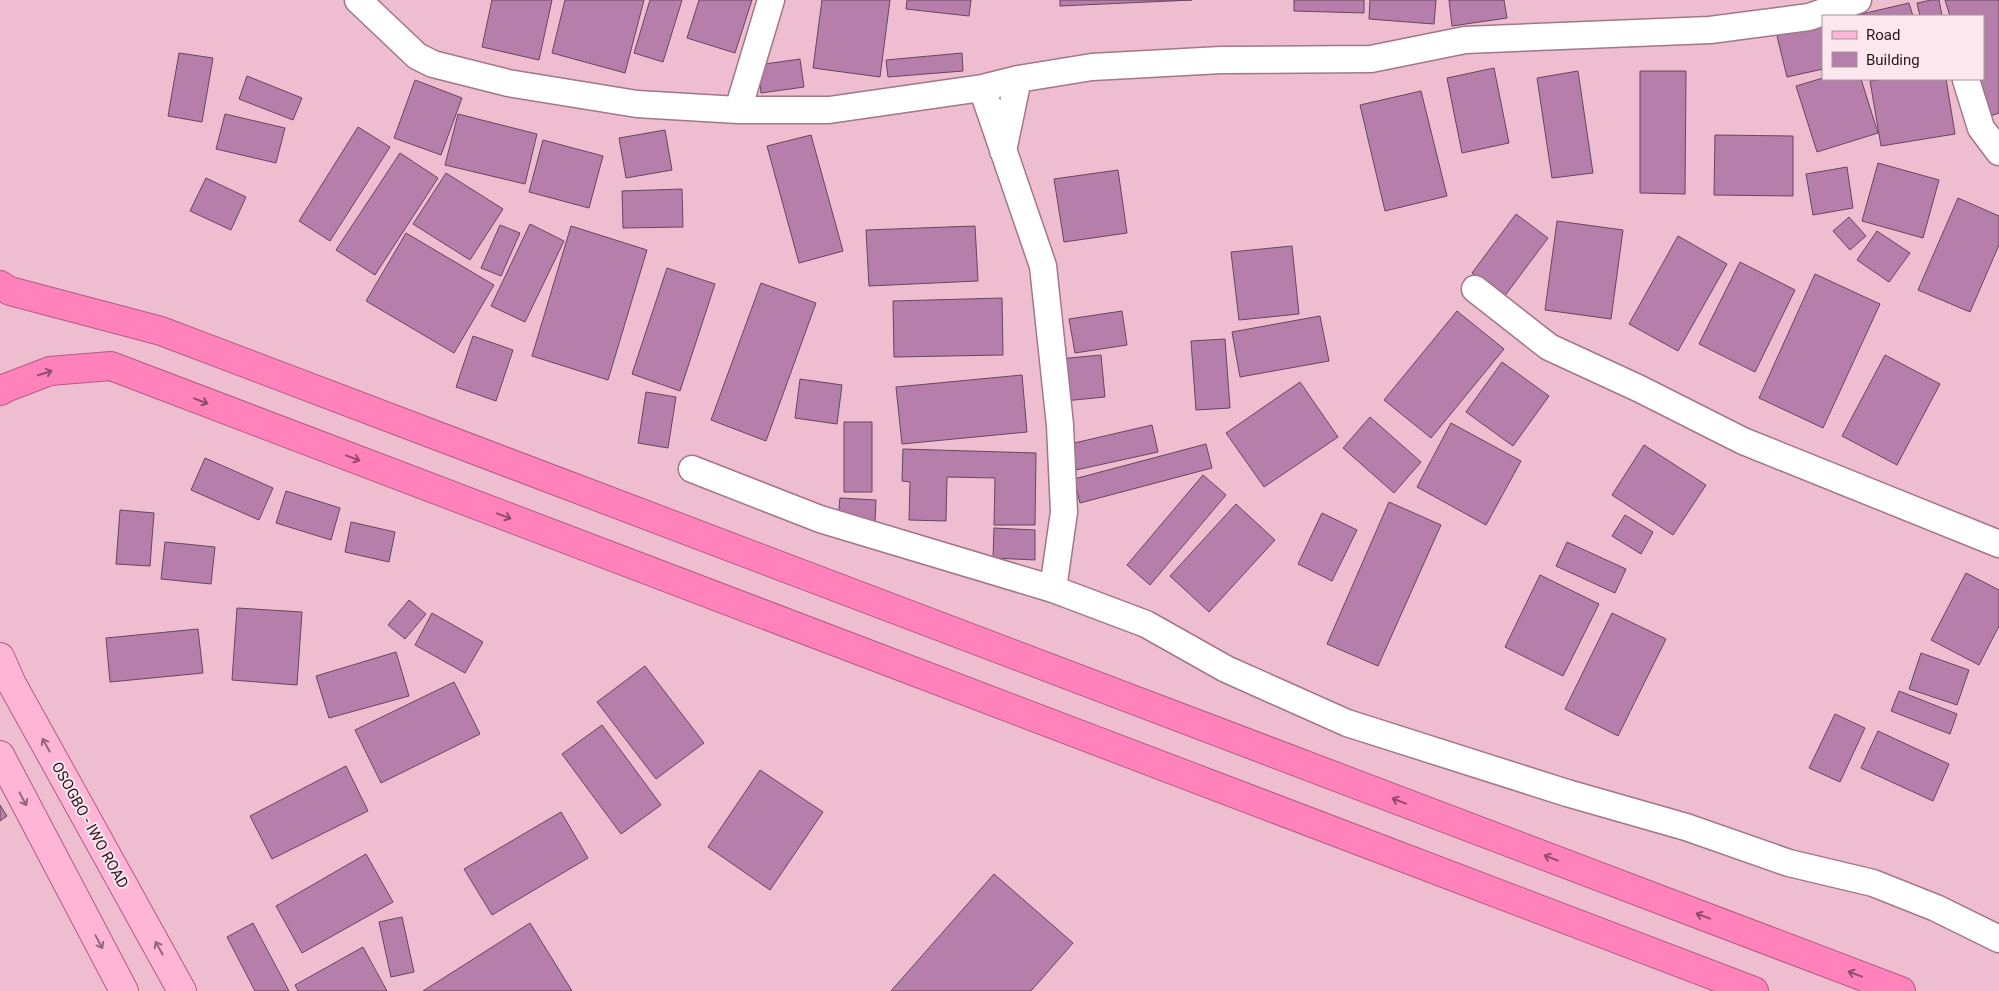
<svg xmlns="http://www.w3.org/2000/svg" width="1999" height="991" font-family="Roboto,sans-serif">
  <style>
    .building { fill: #b67eab; stroke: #674560 }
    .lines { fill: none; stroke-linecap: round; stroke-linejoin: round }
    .street-casing { stroke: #a37688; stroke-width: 29 }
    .primary-casing { stroke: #b35c83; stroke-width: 30 }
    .highway-casing { stroke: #b35c83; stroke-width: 30 }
    .street { stroke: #fff; stroke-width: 26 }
    .primary { stroke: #ffb5d6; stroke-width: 28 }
    .highway { stroke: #ff83ba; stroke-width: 28 }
    .oneway { stroke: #924c6b }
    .oneway2 { stroke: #926579 }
    .labels { text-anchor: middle; stroke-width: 4; stroke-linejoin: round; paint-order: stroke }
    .street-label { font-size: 15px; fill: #26151c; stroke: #fce7ee }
  </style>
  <rect width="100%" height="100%" fill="#eebdcf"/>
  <path class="building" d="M492,0h60l-13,60 -57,-13z
    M565,0h79l-19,73 -73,-20z
    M650,0h32l-19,62 -29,-9z
    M699,0h53l-17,53 -48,-15z
    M822,0h68l-10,77 -67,-9z
    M907,0h64l-2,16 -63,-7z
    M1060,0h132l-132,6z
    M1294,0h70v13l-70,-2z
    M1370,0h66l-2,24 -65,-5z
    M1449,0h55l3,18 -55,8z
    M1931,0h8l3,16h-22l-3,-13z
    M1945,0h54v113l-17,6 -13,-40h14v-63h-33z
    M1909,3l4,13 -56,-1z
    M1823,20v49l-36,8 -11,-45z
    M179,53l34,5 -11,64 -34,-6z
    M962,53l1,18 -75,6 -2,-17z
    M800,59l4,28 -43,6 -3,-28z
    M1494,68l15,75 -47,10 -15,-75z
    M1578,71l15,102 -41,5 -15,-100z
    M1640,71h46l-1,123 -45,-1z
    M247,76l55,22 -9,22 -54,-21z
    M1823,78l38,1 17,54 -61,19 -21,-66z
    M1885,79h61l9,55 -74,12 -11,-65z
    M415,80l47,18 -21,57 -47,-17z
    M1421,91l26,105 -62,15 -25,-106z
    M225,114l60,14 -9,35 -60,-14z
    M458,114l79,20 -12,50 -80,-19z
    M358,127l32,20 -60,94 -31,-20z
    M665,130l7,40 -46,8 -7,-40z
    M811,135l32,116 -44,12 -32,-117z
    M1715,135l78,1v60l-79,-1z
    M543,140l60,16 -14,52 -60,-16z
    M400,153l38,25 -63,97 -39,-25z
    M1878,163l61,17 -16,58 -61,-17z
    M1847,167l6,41 -40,7 -7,-41z
    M1118,170l9,63 -63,9 -10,-63z
    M446,173l57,36 -33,51 -57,-36z
    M206,178l40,19 -15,33 -41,-19z
    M682,189l1,38 -60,1 -1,-37z
    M1958,198l41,18v29l-29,67 -52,-22z
    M1516,214l32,24 -44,59 -32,-24z
    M1849,217l17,19 -16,14 -17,-19z
    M1557,221l66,9 -12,89 -66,-9z
    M530,224l34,17 -39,81 -34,-16z
    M500,225l20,8 -19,43 -20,-8z
    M571,226l76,24 -39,130 -76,-24z
    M975,226l3,55 -109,5 -3,-56z
    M1877,231l33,22 -21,29 -32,-22z
    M406,233l88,52 -40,68 -88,-52z
    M1678,236l49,28 -49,87 -49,-27z
    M1292,246l7,68 -60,6 -8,-68z
    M1740,262l55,28 -40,82 -56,-28z
    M667,268l48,16 -35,107 -48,-17z
    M1815,274l65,30 -57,124 -64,-30z
    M761,283l55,20 -50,138 -55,-21z
    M1002,298l1,57 -109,2 -1,-56z
    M1122,311l5,34 -52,8 -6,-34z
    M1457,311l47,38 -73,89 -47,-38z
    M1320,316l9,45 -89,16 -8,-45z
    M473,336l40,14 -17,51 -40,-14z
    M1225,339l5,69 -34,2 -5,-69z
    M1101,355l4,42 -41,4 -5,-42z
    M1885,355l55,29 -43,81 -55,-29z
    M1502,362l47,34 -36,50 -47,-34z
    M1022,375l5,57 -125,12 -6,-57z
    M800,379l42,6 -5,39 -42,-6z
    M1300,382l38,55 -74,50 -38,-54z
    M646,392l30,5 -8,51 -30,-5z
    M1370,417l51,45 -27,31 -51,-45z
    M844,422h28v70h-28z
    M1451,423l70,38 -35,64 -69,-38z
    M1152,425l6,27 -82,18 -6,-26z
    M1206,444l6,24 -132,35 -6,-24z
    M1644,445l62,40 -33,50 -61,-40z
    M903,449l133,4 -1,72h-41l1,-47 -48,-1 -1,44 -37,-1 1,-38 -8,-1z
    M205,458l68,30 -14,32 -68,-30z
    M1203,475l23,20 -76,90 -23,-20z
    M286,491l54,17 -9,32 -55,-17z
    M840,498l36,2 -1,22 -37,-3z
    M1389,502l52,23 -63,141 -51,-22z
    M1236,504l39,36 -66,72 -39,-36z
    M120,510l34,3 -4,53 -34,-2z
    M1322,513l35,17 -25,51 -34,-17z
    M1625,515l28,17 -12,22 -29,-18z
    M351,522l44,10 -6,30 -44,-10z
    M994,528l41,2v30l-42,-2z
    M165,542l50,5 -4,37 -50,-5z
    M1567,542l59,27 -11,24 -59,-27z
    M1966,573l33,17v36l-20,39 -48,-25z
    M1540,575l59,29 -36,72 -58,-29z
    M409,600l17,14 -21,25 -17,-14z
    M237,608l65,4 -5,73 -65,-5z
    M432,613l51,29 -18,31 -50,-28z
    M1612,613l54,26 -48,97 -53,-27z
    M198,629l5,44 -93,9 -4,-44z
    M396,652l13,44 -80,22 -13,-42z
    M1921,653l48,17 -12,35 -48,-16z
    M645,666l59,77 -48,36 -59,-77z
    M454,682l26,52 -99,49 -26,-53z
    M1899,691l58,23 -7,20 -59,-23z
    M1835,714l30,14 -25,54 -31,-14z
    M602,725l59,80 -40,29 -59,-80z
    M1878,731l71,33 -16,37 -72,-33z
    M346,766l22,45 -96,48 -22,-43z
    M760,770l63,42 -53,78 -62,-43z
    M0,805l7,11 -7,5z
    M561,812l27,46 -96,57 -28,-46z
    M366,854l27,48 -91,51 -26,-47z
    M994,874l79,69 -42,48h-140z
    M402,917l12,55 -23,5 -12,-55z
    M253,923l36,68h-34l-28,-54z
    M530,923l42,68h-149z
    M363,947l24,44h-89l-3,-6z"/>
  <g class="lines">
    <g class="street-casing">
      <path id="street" d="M358,0l59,56 16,8 75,19 129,21 101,6h91l153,-22 36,-9 74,-12 129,-7 150,-1 94,-19 245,-10 99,-13 49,-17
        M1966,80l15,48 18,24
        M982,88l61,178 17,159 4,87 -11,77
        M738,110l33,-110
        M1003,151l15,-72
        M1475,289l74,58 91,42 103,52 256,103
        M692,469l128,50 233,70 93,35 80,45 121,54 220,70 119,34 103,36 84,20 63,25 63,31"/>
    </g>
    <g class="primary-casing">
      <path id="primary" d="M0,657l12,27 170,307
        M0,755l124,236"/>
    </g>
    <g class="highway-casing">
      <path id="highway" d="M0,285l10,6 151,40 1740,660
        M0,391l8,-4 42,-16 61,-5 1643,625"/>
    </g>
    <use href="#street" class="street"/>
    <use href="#primary" class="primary"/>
    <use href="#highway" class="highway"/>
  </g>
  <defs><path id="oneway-shaft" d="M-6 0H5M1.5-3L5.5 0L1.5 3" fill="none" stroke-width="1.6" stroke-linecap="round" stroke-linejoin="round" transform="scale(1.25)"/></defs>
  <g class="oneway">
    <use href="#oneway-shaft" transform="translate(45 373) rotate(-17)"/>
    <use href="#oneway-shaft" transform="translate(201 401) rotate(21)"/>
    <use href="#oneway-shaft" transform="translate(353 458) rotate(21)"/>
    <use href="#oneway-shaft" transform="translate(504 516) rotate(21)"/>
    <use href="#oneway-shaft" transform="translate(1399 801) rotate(-159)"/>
    <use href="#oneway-shaft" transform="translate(1551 858) rotate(-159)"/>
    <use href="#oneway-shaft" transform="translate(1703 916) rotate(-159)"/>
    <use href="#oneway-shaft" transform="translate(1855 974) rotate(-159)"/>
  </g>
  <g class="oneway2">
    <use href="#oneway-shaft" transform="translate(46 745) rotate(-119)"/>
    <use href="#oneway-shaft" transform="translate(23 799) rotate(62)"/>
    <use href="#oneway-shaft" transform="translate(99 942) rotate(62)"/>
    <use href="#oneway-shaft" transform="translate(159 948) rotate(-119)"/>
  </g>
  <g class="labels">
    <g class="street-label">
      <text transform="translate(90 825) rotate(61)" y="5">OSOGBO - IWO ROAD</text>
    </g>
  </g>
  <rect x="1822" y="15" width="162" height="65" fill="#fce7ee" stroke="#a6939a"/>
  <rect x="1832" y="31" width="25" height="8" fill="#ffb5d6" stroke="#a6939a"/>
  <text x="1866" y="40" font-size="15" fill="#26151c">Road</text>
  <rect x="1832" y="52" width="25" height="15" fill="#b67eab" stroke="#a6939a"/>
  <text x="1866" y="65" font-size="15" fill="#26151c">Building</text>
</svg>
